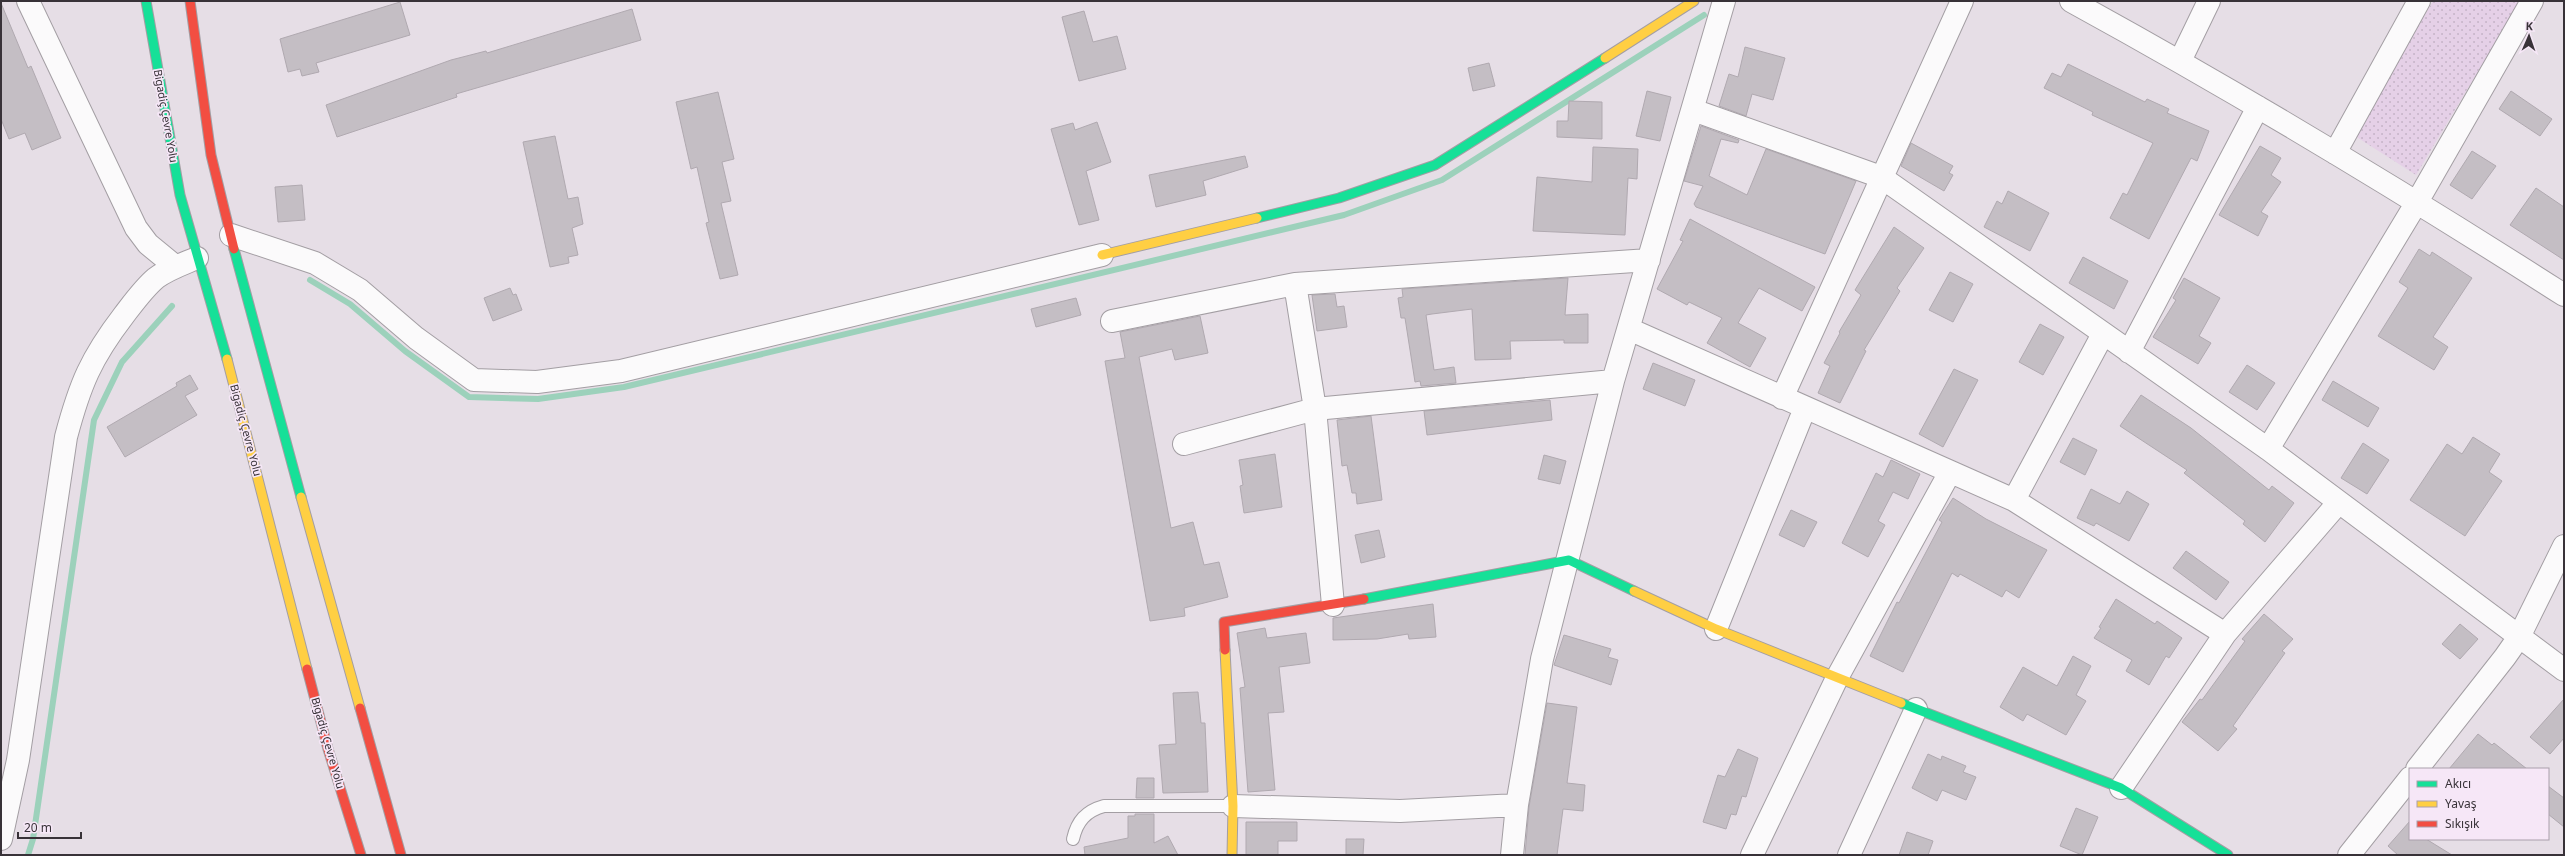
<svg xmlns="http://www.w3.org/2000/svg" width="2565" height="856" font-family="'Noto Sans',sans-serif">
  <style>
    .park { fill: url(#park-dots) }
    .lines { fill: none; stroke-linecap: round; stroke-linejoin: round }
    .stream { stroke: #9cd1bb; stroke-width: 6 }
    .building { fill: #c4bec4; stroke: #b0a9b0 }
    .lane-casing { stroke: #a39ea3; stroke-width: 14 }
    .street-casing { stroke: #a39ea3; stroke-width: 24 }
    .fast-casing { stroke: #a39ea3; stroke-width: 11 }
    .slow-casing { stroke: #a39ea3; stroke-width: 11 }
    .jam-casing { stroke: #a39ea3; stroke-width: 11 }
    .lane { stroke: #fbfafb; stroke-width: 12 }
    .street { stroke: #fbfafb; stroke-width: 22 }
    .fast { stroke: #16e098; stroke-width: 9 }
    .slow { stroke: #ffcf43; stroke-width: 9 }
    .jam { stroke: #f24e42; stroke-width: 9 }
    .labels { text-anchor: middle; stroke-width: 3.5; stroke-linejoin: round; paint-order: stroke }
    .street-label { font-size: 11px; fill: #383238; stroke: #f6e7f7 }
  </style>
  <defs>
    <pattern id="park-dots" width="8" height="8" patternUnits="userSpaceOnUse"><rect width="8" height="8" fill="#e5d0e7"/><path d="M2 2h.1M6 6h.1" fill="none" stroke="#c5b3c7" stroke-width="1.8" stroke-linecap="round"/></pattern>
  </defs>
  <rect width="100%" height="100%" fill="#e6dee6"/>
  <path class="park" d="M2433,1h87l-104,174 -61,-39z"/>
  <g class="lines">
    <path class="stream" d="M310,280l40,24 55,47 64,46 69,2 86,-12 720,-172 98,-35 262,-165
      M28,855l5,-16 61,-419 28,-58 50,-56"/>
  </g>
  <path class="building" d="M400,2l10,33 -94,28 3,9 -17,4 -2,-7 -12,3 -8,-33z
    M1,3l27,65 3,-2 30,72 -29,12 -7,-17 -16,6 -8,-20z
    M632,9l9,31 -185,54 1,3 -120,40 -11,-32 125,-45 35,-9 1,2z
    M1084,11l9,31 24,-6 9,33 -47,12 -17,-64z
    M1745,47l40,11 -12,42 -21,-6 -6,22 -27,-10 10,-32 9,3z
    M1489,63l6,23 -22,5 -5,-23z
    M2068,64l77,38 2,-3 22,10 -2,4 42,18 -12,30 -6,-3 -42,81 -39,-21 13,-25 4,2 26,-52 -61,-28 1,-3 -49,-24 8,-15 9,4z
    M1647,91l24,6 -11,44 -24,-5z
    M2511,91l41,28 -12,17 -41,-27z
    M718,92l16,67 -12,3 9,39 -10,2 17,72 -18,4 -14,-56 3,-1 -12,-55 -6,2 -15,-67z
    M1569,101l33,1v37l-45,-2v-16h11z
    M1097,122l14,40 -25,9 13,49 -20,5 -28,-96 22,-6 2,7z
    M1701,126l38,14 -1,3 -17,-4 -12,37 38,19 19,-46 90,32 -31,73 -129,-47 -2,-3 9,-18 -19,-5z
    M555,136l13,63 10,-2 5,27 -11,4 6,27 -10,2 1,6 -19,4 -27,-125z
    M1911,143l42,23 -4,7 4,2 -9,16 -43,-25z
    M2260,146l21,12 -10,17 10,7 -20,30 7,4 -10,20 -39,-21z
    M1593,147l45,2 -1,30 -9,-1 -3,57 -92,-4 4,-54 55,5z
    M2472,151l24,15 -24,33 -22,-14z
    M1245,156l3,11 -45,14 3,14 -50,12 -7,-32z
    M302,185l3,35 -27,2 -3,-35z
    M2536,188l28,19v53l-54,-35z
    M2008,191l41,22 -19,38 -46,-24 13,-26 5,3z
    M1690,219l125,68 -13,24 -43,-23 -21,35 28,15 -16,29 -43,-24 15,-25 -33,-16 -2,3 -30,-16 26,-48 -3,-1z
    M1894,227l30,21 -27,40 3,3 -36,59 2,1 -26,52 -22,-10 12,-27 -6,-3 16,-30 -1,-1 22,-37 -6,-5z
    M2419,249l11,7 2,-4 40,26 -39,59 15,10 -14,23 -56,-34 30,-48 -9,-6z
    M2083,257l45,24 -14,28 -45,-26z
    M1950,272l23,12 -20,38 -24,-12z
    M1568,278l-3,37 23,-1v29h-24v-3l-54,1 1,18 -36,1 -3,-51 -40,5 -6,1 8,55 20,-3 2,16 -35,3 -1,-5 -5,1 -10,-64h-4l-3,-20 5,-1 -1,-8z
    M2184,278l36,20 -21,38 12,7 -13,21 -45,-27 23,-37 -3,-2z
    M510,288l3,7 3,-1 6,16 -29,11 -9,-23z
    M1335,294l2,13 7,-1 3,21 -30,4 -5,-36z
    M1076,298l5,17 -45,12 -5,-18z
    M1200,316l8,37 -33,7 -3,-11 -33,8 32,171 22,-6 11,43 15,-3 9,35 -44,11 1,8 -35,5 -45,-260 20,-3 -5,-26z
    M2040,324l24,13 -21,38 -24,-13z
    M1653,363l42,17 -10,26 -42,-17z
    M2247,365l28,18 -18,27 -28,-18z
    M1954,369l24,11 -35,67 -24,-13z
    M190,375l8,14 -13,7 12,19 -72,42 -18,-30 70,-41 -1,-3z
    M2333,381l46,27 -11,19 -46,-27z
    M2141,395l50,33 78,62 3,-4 22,17 -29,39 -22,-18 2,-3 -61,-48 3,-3 -67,-44z
    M1550,400l2,20 -125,15 -3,-24z
    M1371,416l11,84 -25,4 -1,-11h-4l-5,-28 -5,1 -5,-46z
    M2473,437l27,17 -11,18 13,9 -37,55 -55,-36 37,-56 15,10z
    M2073,438l24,12 -12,25 -25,-13z
    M2363,443l26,17 -22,34 -26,-16z
    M1275,454l7,53 -38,6 -4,-27 3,-1 -4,-25z
    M1544,455l22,6 -6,23 -22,-5z
    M1891,460l29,14 -12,25 -15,-7 -15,29 7,4 -17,32 -26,-14 34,-70 7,4z
    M2091,489l29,15 7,-13 22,13 -20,37 -33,-18 -2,3 -17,-8z
    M1953,498l33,21 61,31 -28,48 -13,-8 -4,7 -42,-23 -2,3 -6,-4 -49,99 -33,-16 27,-54 2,1 43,-81 -3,-2z
    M1791,510l26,12 -13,25 -25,-12z
    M1379,530l6,27 -24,6 -6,-28z
    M2186,551l43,31 -13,18 -43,-32z
    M2116,599l39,25 2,-3 25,17 -13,20 -3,-2 -17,29 -23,-14 6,-11 -38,-22 7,-10 -2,-1z
    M1433,604l3,33 -27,2 -1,-5 -31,5 -44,1v-22z
    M2264,614l29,25 -11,12 3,2 -52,73 4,3 -19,22 -36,-29 18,-23 2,1 43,-59 -3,-2z
    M2460,624l18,15 -18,20 -18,-15z
    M1265,628l2,10 39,-5 4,30 -31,4 5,45 -16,1 7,77 -27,2 -8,-104 5,-1 -8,-54z
    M1564,635l47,14 -3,8 10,3 -7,25 -57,-20z
    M2073,656l18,10 -15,29 10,6 -20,34 -39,-21 -4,7 -23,-14 23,-40 34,19z
    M1198,692l3,31h4l3,69 -45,1 -4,-48 17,-1 -3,-51z
    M2564,699v39l-14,16 -20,-17z
    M1547,703l30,4 -10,76 18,2 -2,26 -20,-2 -6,46h-32l4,-48z
    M2478,734l14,11 2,-2 33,26h-78z
    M1738,749l20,9 -12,39 -4,-1 -6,19 -5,-1 -5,15 -23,-7 15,-47 7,2z
    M1928,754l13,6 1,-4 24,10 -3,6 13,5 -10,23 -24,-10 -5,11 -25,-13z
    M1137,778h17v20h-18z
    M2548,786l16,12v29l-16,-13z
    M2076,808l22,9 -16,38 -22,-9z
    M1135,814h19v29l14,-7 10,19h-93l-1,-8 44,-9v-22h7z
    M2410,821v18h16l26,16h-54l-10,-9z
    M1246,822h51v19h-19v14h-32z
    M1907,832l26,9 -5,14h-29z
    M1346,839h18l-1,16h-17z"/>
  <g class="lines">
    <g class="lane-casing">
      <path id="lane" d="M1073,839c4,-18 13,-28 31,-33h129"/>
    </g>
    <g class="street-casing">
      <path id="street" d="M28,1l108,227 12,16 28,23
        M2071,1c168,92 332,191 493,294
        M2180,61l29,-60
        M1693,110l188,67 387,272 296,221
        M2335,153l84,-152
        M231,235l84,28 45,27 56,48 58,42 63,2 84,-11 481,-116
        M1295,284l20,125 18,196
        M1112,321l183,-37 354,-24
        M1629,329l385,171 211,134
        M2129,352l129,-245
        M1782,398l180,-397
        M1184,444l131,-35 298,-28
        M2268,449l149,-247 115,-201
        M2014,500l89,-166
        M1716,629l89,-221
        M2417,769l88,-112 14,-20 45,-91
        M2121,788l104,-154 114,-132
        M1233,806l167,5 117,-6
        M1,839l17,-79 48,-323c14,-53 25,-79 58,-122 10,-13 20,-27 32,-37 12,-9 27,-14 41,-20
        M1512,855l5,-50 25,-146 71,-278 111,-380
        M1752,855l86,-179 112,-204
        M1849,855l67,-146
        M2349,855l61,-77"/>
    </g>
    <g class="fast-casing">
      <path id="fast" d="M146,1l34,194 47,164
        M1257,218l82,-20 96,-33 170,-107
        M234,249l67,248
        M1364,599l205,-39 65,31
        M1901,703l220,85 107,67"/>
    </g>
    <g class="slow-casing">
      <path id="slow" d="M1605,58l89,-57
        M1102,255l155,-37
        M227,359l80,310
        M301,497l59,211
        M1634,591l82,38 185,74
        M1225,650l8,156 -1,49"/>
    </g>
    <g class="jam-casing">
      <path id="jam" d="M190,1l21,154 23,94
        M1225,650l-1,-28 140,-23
        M307,669l21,80 33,106
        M360,708l41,147"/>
    </g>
    <use href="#lane" class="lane"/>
    <use href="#street" class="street"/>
    <use href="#fast" class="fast"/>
    <use href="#slow" class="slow"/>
    <use href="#jam" class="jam"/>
  </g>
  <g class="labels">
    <g class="street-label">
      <text transform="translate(166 116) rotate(80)" y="4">Bigadiç Çevre Yolu</text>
      <text transform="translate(246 430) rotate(75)" y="4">Bigadiç Çevre Yolu</text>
      <text transform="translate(328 743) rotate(74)" y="4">Bigadiç Çevre Yolu</text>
    </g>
  </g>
  <rect width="2565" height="856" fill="none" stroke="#383238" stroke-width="4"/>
  <rect x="2409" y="768" width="140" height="72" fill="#f6e7f7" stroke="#aa9fab"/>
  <rect x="2417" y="781" width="20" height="6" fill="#16e098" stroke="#aa9fab"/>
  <text x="2445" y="788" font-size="12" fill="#383238">Akıcı</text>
  <rect x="2417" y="801" width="20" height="6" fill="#ffcf43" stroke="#aa9fab"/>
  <text x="2445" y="808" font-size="12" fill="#383238">Yavaş</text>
  <rect x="2417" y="821" width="20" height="6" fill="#f24e42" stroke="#aa9fab"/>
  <text x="2445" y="828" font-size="12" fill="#383238">Sıkışık</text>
  <g transform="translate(2529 36) rotate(2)" stroke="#f6e7f7" stroke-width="3" paint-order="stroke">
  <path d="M0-3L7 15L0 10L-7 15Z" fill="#383238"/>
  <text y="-6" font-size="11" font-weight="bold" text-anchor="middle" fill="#383238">K</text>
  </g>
  <path d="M18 832v6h63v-6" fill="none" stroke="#383238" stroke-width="2"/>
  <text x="24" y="832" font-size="12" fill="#383238" stroke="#f6e7f7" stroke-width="3" paint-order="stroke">20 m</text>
</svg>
